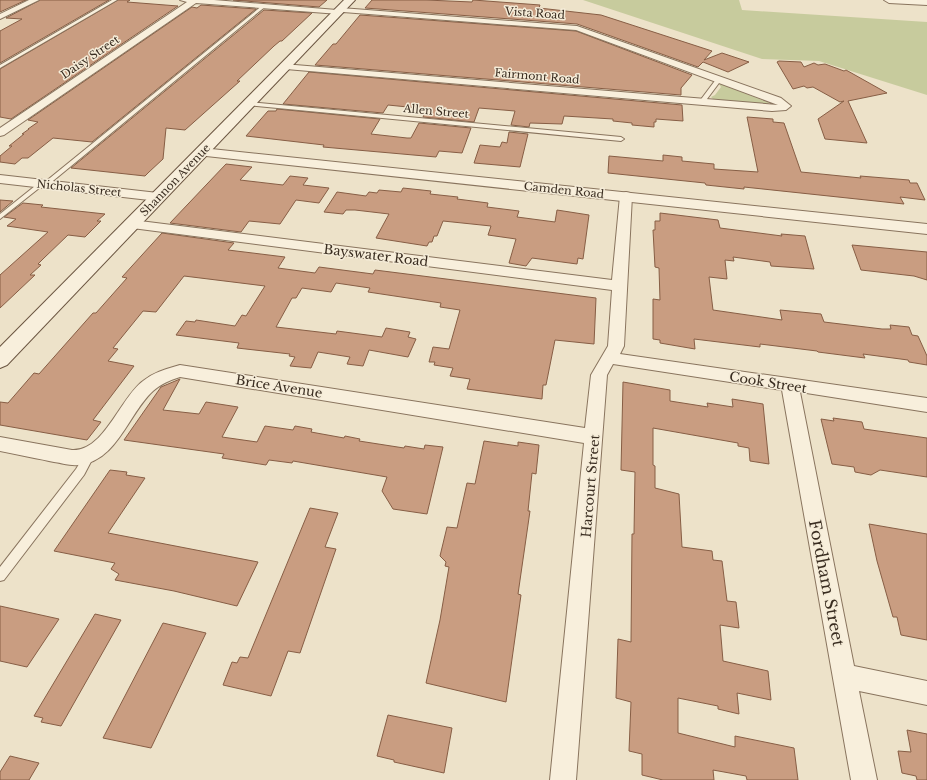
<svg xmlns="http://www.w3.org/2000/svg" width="927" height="780" font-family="'Libre Baskerville',serif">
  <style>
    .green { fill: #c7cb9d }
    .building { fill: #c99d81; stroke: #875e45 }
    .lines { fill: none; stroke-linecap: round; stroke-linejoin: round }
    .service-casing { stroke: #89745e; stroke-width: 2 }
    .minor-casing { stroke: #89745e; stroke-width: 2 }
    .tertiary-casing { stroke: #89745e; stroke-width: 2 }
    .secondary-casing { stroke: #6b5541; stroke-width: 2 }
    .service { fill: #f8efdc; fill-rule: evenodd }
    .minor { fill: #f8efdc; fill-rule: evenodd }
    .tertiary { fill: #f8efdc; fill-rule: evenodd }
    .secondary { fill: #f8efdc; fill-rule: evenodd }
    .labels { text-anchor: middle; stroke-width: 3; stroke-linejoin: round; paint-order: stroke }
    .far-street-label { font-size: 11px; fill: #3a2d21; stroke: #f5ecd8 }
    .street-label { font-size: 13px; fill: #3a2d21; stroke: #f5ecd8 }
    .near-street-label { font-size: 16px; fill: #3a2d21; stroke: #f5ecd8 }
  </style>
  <rect width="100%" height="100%" fill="#ede2c9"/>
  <path class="green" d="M583,0h156l3,10 185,12v73l-108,-34 -57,-2z
    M719,84h2l49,19 -3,1 -54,-5 -2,-2 4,-2 6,-8z"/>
  <path class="building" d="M0,0h26l-26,12z
    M40,0h69l-109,63v-32l22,-12 -16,-1z
    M118,0h12l-3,2 51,4 -167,113 -11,-2v-48z
    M233,0h94l-8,7z
    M372,0h54l46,2 1,-2 67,5 -1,3 62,7 111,36 -8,9 18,-7 27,9 -21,10 -25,-10 -5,5 -121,-43 -212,-16z
    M201,5l55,4 -164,133 -39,-4 -25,20h-6l-7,6 -15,-2v-6l12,-10h-3l15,-12h-2l7,-5h-1l10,-7 -10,-2 164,-113 5,1z
    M264,10l48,3 -30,28h-2l-6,5 -37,35h3l-55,49 -19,-2 -3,31 -14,13 -4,4 -74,-8z
    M360,15l216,16 116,44 -11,13v7l-366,-30 18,-21h3z
    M779,61l22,1 3,5 10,-4 4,2 7,-1 19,7 2,-1 41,23 -39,8 19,42 -42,-4 -7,-20 26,-18 -4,1 -27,-15 -6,1 -3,-2 -11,3 -16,-27z
    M309,72l373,33 1,16 -27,-2v3h-2v5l-22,-2v-2l-19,-2v-2l-49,-3 -2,8 -32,-1 -1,4 -18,-2 4,-14 -36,-3 -5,14 -51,-5 4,-8 -39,-4 -5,8 -100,-9z
    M277,109l103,10 -9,15 36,4h4l8,-15 52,5 -9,25 -23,-2 -3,6 -113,-10 1,-2 -78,-9 22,-25h8z
    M747,117l26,2v3l11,1 17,49 60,6 -1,-2 49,4 1,3h7l8,17 -25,-3 4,7 -160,-17v2l-38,-4 -1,-2 -97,-10 1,-17 54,5v-6l19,2v4l32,3v5l44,3z
    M509,132l19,2 -8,33 -46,-4 6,-18 20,2 2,-5 5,1z
    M226,164l26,3 -12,13 43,5 7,-9 18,2 -5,7 26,3 -10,15 -23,-3 -16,24 -31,-3 -8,11 -71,-9z
    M403,188l28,3 -1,3 28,3 -1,2 31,4 -1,4 32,4 -2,6 38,5 2,-12 32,5 -6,44 -5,-1 -1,6 -45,-6 -6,8 -17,-3 7,-24 -28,-4 3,-9 -48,-5 -6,15h-3l-2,6h-3l-2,4 -51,-8 13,-24 -34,-4h-9l-3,4 -19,-2 13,-20 29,4 3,-4 8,1 2,-3 22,2z
    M0,200l13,1 -13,11z
    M23,203l20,2 -2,2 64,7 -8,7h4l-16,16 -17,-2 -24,23 -6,6 3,1 -11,10h5l-35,33v-33l48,-43 -41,-6 9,-7 -12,-2z
    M660,213l58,7 2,8 62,8 -1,-2 24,2 9,33 -43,-3 -1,-4 -37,-5 1,4 -9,-1 2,19 -18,-2 4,33 69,10 -2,-10 41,4 3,8 58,7h9l-1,-4 19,2 3,8 6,1 9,20v9l-18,-3 -1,-2 -45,-6 2,4 -47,-6 -1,-1 -57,-7v3l-66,-8 1,10 -35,-6v-3l-7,-1v-40l7,1 -1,-32 -4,-1 -2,-37h2v-9h5z
    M162,233l72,10 -6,7 57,7 -7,11 37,5 4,-6 54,7 2,-4 221,28 -2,46 -39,-4 -9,45h-3l-1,14 -75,-10 3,-10 -20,-3 3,-8 -19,-3 1,-3h-6l4,-15 16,2 11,-39 -20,-3 1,-4 -73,-11 2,-4 -34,-5 -5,9 -29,-4 -6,10h-4l-16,29 60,7 1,-3 45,6 4,-9 24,4 -2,5 8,2 -8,18 -39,-7 -6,16 -16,-2 3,-7 -32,-5 -7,16 -21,-2 5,-9 -6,-1 1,-2 -53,-6 2,-5 -63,-8 10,-14 9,1 1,-2 39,6 7,-11 4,1 19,-30 -81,-10 -28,36 -13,-1 -30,37 5,1 -10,12 26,5 -41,54 8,2 -14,18 -87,-15v-23l8,1 26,-30 5,1 54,-61h3l31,-35 -5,-1z
    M852,245l75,7v28l-13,-4 -53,-6z
    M180,379l-17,31 36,4 7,-12 32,5 -16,30 35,5 8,-16 28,4 2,-4 17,3 -1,3 33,6 1,-2 15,3 -1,2 45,7 1,-2 19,3 1,-4 18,2 -16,67 -34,-5 -11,-18 5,-14 -94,-16 -1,2 -23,-3 -3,5 -44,-7 2,-4 -100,-14 37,-53z
    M623,382l47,8v11l38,6 -1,-4 26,4 -1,-8 31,5 6,60 -19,-3 -1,-13 -11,-2v-3l-85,-15v37l2,1v22l24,6 3,53 30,4 1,9 9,1 5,40 9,1 3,26 -19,-3 3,36 45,10 3,29 -34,-7 2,21 -21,-5v-3l-40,-8v35l57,14v-11l59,12 4,32h-51l-1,-4 -33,-6 1,10h-51l-21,-5v-21l-13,-3 2,-49 -15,-4 2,-59 13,3 1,-108h2l1,-62 -14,-2z
    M833,418l29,4 2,7 63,9v39l-47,-7 -9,5 -16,-3 -1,-5 -22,-3 -11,-45 13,2z
    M484,441l34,5v-4l21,3 -3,29 -4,-1 -4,38h2l-12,83 3,1 -15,107 -80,-19 14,-63 9,-53 -4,-1 1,-4 -6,-6 7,-29 10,1 10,-45 8,1z
    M110,470l17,2 -1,3 19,3 -37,55 150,29 -21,44 -63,-15 -59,-11 4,-6 -8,-5 4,-6 -61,-12z
    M310,508l28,5 -13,34 11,2 -36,104 -12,-2 -17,45 -48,-11 9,-23 5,1 3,-6 8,1z
    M869,524l58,10v106l-26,-5 -4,-18h-4l-16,-56z
    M0,606l59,13 -32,48 -27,-6z
    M95,614l26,6 -60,106 -20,-4 2,-4 -9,-2z
    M163,623l43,10 -55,115 -48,-10z
    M388,715l64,13 -8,45 -50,-11v-2l-17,-4z
    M907,730l20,4v46h-10l-1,-4 -14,-3 -4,-22 13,1z
    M10,756l29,7 -10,17h-29v-8z"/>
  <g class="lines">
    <g class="service-casing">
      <path id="service" d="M112,0h5l-117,68v-3z
        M263,5l3,1 -218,179h-5l-43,34v-5l40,-32h5z
        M717,78l5,1 -18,24h-4l-1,-1z
        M249,102l372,35 3,2 -3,2 -374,-36v-2z
        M90,450l3,1 2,3 -11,21 -80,105 -4,1v-14l76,-98 11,-18z"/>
    </g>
    <g class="minor-casing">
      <path id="minor" d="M29,0h10l-39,19v-5z
        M180,0h34l123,10 4,-2 236,18 204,72 10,8 -5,4 -14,1 -486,-42 -3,-1 -2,-2 2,-2 495,41 -202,-75 -233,-18 -4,2 -143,-11 -192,132 -4,1v-8l187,-126z
        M0,175l158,18 4,1 2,3 -2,3 -4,1 -158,-18z
        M626,192l4,1 2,3 -8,150 -4,8 307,44v14l-127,-20 54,274 73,15v24l-68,-14 18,89h-26l-69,-390 -169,-26 -6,11 -31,405h-26l34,-337 -404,-66c-10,3 -19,7 -27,14 -25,23 -36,71 -75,74 -8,1 -16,-2 -24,-3 -18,-4 -36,-7 -54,-11v-14l72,13c32,2 48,-52 71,-69 11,-9 23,-12 37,-16l405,63 6,-53 17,-29 4,-56 -480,-62 -5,-1 -1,-3 1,-3 5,-1 480,60 8,-84 2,-3z"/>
    </g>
    <g class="tertiary-casing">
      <path id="tertiary" d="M884,0h43v5l-38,-2z
        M202,148l725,76v10l-730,-79 -2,-3 2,-3z"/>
    </g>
    <g class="secondary-casing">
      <path id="secondary" d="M344,0h11l-348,365 -7,3v-21z"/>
    </g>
    <use href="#service" class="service"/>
    <use href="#minor" class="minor"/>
    <use href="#tertiary" class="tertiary"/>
    <use href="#secondary" class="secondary"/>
  </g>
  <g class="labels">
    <g class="far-street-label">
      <text transform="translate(535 13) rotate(4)" y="4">Vista Road</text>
      <text transform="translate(90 57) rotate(-34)" y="4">Daisy Street</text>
      <text transform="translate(537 76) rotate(5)" y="4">Fairmont Road</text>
      <text transform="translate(436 111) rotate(5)" y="4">Allen Street</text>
      <text transform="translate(175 180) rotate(-46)" y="4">Shannon Avenue</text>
      <text transform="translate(79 188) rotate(6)" y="4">Nicholas Street</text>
      <text transform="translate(564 190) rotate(6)" y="4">Camden Road</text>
    </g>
    <g class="street-label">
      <text transform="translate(376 255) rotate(7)" y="5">Bayswater Road</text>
      <text transform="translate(768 382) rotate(9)" y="5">Cook Street</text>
      <text transform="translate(279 386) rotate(9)" y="5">Brice Avenue</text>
      <text transform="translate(590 486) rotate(-85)" y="5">Harcourt Street</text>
    </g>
    <g class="near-street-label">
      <text transform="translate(827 583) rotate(79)" y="6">Fordham Street</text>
    </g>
  </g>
</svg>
